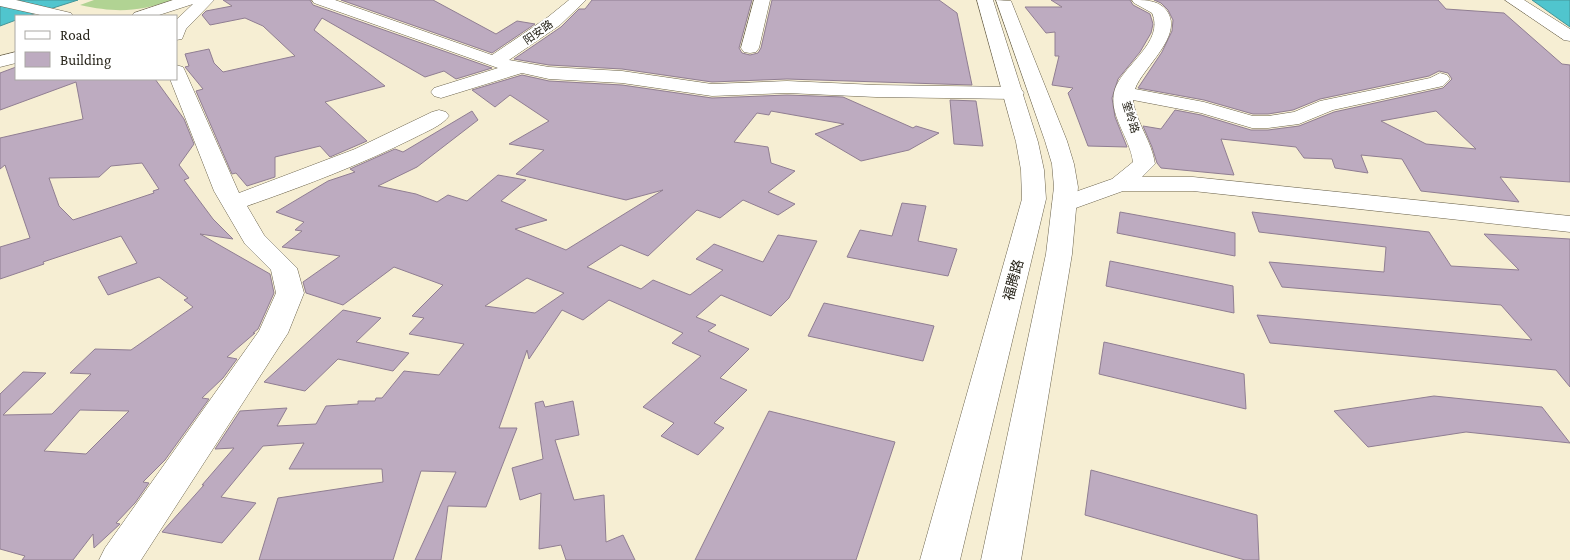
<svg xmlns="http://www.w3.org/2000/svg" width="1570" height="560" font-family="'Crimson Pro','Noto Sans SC',serif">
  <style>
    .green { fill: #b1d393 }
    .water { fill: #50c5ce; stroke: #449598 }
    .building { fill: #bdabc0; stroke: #907e92; fill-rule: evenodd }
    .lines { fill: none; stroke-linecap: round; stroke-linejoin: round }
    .minor-casing { stroke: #6b634d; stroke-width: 1 }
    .major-casing { stroke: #6b634d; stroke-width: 1 }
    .minor { fill: #fff; fill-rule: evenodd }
    .major { fill: #fff; fill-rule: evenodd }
    .labels { text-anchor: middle; stroke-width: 4; stroke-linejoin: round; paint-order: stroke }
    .far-street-label { font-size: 11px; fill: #27241a; stroke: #fff }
    .street-label { font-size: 14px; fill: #27241a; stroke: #fff }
  </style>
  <rect width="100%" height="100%" fill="#f6eed3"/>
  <path class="green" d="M94,0h79c-36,12 -56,13 -93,5z"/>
  <path class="water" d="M0,0h78l-50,16h-12v4l-16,6z
    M1532,0h38v27z"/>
  <path class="building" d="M223,0h87l3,5 179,63 -36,11 -12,-8 -19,6 -103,-59 -8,12 71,56 -60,16 42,39 -37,16 -10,-11 -45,11v20l-28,9 -11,-13 -4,1 -36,-83 7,-2 -18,-22 4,-1 -4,-12 24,-5 5,14 9,9 72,-16 -32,-30 -18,-8 -35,7 -8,-10 4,-4 26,-5z
    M341,0h92l63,34 21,-13 18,3 -43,29z
    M592,0h160l-13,48 3,5 8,2 8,-2 3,-5 11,-48h167l18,13 15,72 -185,-6 -75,3 -90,-13 -73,-4 -35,-6 47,-32 18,-18h6z
    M1051,0h79l3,5 17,9 3,10 -2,9 -11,19 -22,27 -6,19 3,19 12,30 -39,-1 -20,-53 5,-5 -21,-3 7,-29h-4v-24l-9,1 -21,-26h37z
    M1154,0h284l8,9 58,4 58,51 8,1v117l-70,-5 19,25 -98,-11 -19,-32 -41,-4 7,18 -33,-5 -3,-9 -28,-1 -8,-11 -75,-8 13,36 -73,-7 -4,-5 -5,-16 -9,-21 18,3 14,-19 26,5 50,15h17l31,-4 35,-14 109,-24 9,-9 -4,-6 -9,-2 -10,5 -109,23 -27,11 -25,4h-15l-49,-14 -66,-12 24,-36 10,-21 1,-11 -5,-10 -7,-7zM1436,111l40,38 -50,-5 -45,-23z
    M16,67v12h139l29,40 10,25 -15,21 10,13 -5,2 29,39 20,20 -33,-5 70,40 4,19 -16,36 -5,4h2l-28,24 10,2 -14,19 -21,20 7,1 -44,61 -22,22 6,1 -14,20 -19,20 4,1 -26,24 -1,-14 -20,26h-51l3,-4 -25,-7v-155l23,-22 23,1 -43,42 49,-1 39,-40 -21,-1 25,-24 36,1 62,-43 -9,-7 4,-2 -29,-21 -51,18 -10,-18 39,-14 -16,-27 -78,26 1,2 -44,15v-32l30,-9 -25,-73 -5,4v-31l83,-19 -7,-37 -76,28v-37zM142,163l17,26 -6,2 1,2 -81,27 -14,-14 -10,-28 50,-1 12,-11zM80,410l49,1 -43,43 -42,-3z
    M522,75l27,6 73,4 90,13 75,-3 56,2 70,31 3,-2 23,7 -30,17 -48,11 -46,-27 29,-10 -73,-13 -2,4 -12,-2 -23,29 34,5 3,16 24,8 -27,21 27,12 -17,11 -35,-15 -23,18 -23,-8 -49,46 -27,-11 -34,22 54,22 12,-9 37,15 33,-25 -27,-11 18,-15 49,18 15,-27 39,6 -28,57 -18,18 -50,-21 -25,22 20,8 -8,6 41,18 -29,29 27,12 -33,33 10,5 -26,27 -37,-19 13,-13 -31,-16 58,-51 -29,-13 11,-10 -74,-33 -26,20 -21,-10 -33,49 -2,-9 -28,78h18l-31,79 -38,-1 -7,54h-26l41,-88 -35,-1 -28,89h-134l19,-62 105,-16 -1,-13h-93l15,-26 -41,3 -42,51 35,6 -34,40 -60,-11 42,-47h-2l32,-37 -19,1 25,-38 47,-3 -10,18 39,-2 10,-18 32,-2v-3h17l1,-3h6l22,-27 35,4 25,-31 -55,-10 15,-16 -12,-2 31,-31 -49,-18 -51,38 -37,-12 -3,-11 37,-26 -58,-9 20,-16 -7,-1 9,-8 -28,-10 52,-31 27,-9 -5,-3 45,-20 8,3 69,-41 6,9 -61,47 -39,19 38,8 21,8 11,-7 19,6 31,-26 28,5 -25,21 46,19 -32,9 51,21 97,-60 -37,10 -110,-26 28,-24 -35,-6 40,-23 -39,-26 -15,12 -23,-17zM527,278l37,15 -29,20 -50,-7z
    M950,100l26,1 7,45 -29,-2z
    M902,203l24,3 -8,35 39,8 -9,27 -101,-19 13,-27 32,6z
    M1120,212l115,21v23l-118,-23z
    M1252,212l177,20 22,34 68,4 -35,-36 86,5v148l-14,-17 -286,-27 -13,-28 275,25 -31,-35 -219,-18 -13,-25 115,10 2,-25 -127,-15z
    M1110,261l123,25 1,27 -128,-27z
    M824,303l110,23 -11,35 -115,-25z
    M343,310l38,8 -25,24 53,11 -16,18 -55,-12 -33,32 -41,-9z
    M1104,342l140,32 2,35 -147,-35z
    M1434,396l108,11 28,36 -104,-11 -98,15 -34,-36z
    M543,401l2,6 28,-6 6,34 -24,5 19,60 30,-5 2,47 17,-7 12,25h-69l-5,-15 -22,4 2,-56 -21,7 -8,-32 31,-9 -8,-56z
    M769,411l126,31 -39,118h-161z
    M1091,470l166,45 2,45h-14l-160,-45z"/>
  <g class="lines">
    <g class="minor-casing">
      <path id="minor" d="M0,0h16l55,13 2,3h-28l-45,-10z
        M173,0h41l-28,29 -4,10 -6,1v-20l17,-16 -37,12h-24l2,-3z
        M312,0h23l157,55 56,-38 21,-17h17l-26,25 -51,35 40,7 73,4 90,13 75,-3 89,4 138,2 7,2 3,4 -3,4 -7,2 -138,-2 -89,-4 -75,3 -90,-13 -73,-4 -27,-6 -81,25 -7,-2 -3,-4 3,-4 64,-20 -184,-65z
        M754,0h16l-11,48 -3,4 -6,1 -6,-1 -3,-4z
        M1132,0c14,0 27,0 35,11 17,25 -24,56 -32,78l69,13 49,14h15l26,-4 26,-11 110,-23 10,-5 7,2 3,4 -7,7 -110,24 -34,14 -31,4h-16l-51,-15 -68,-13c3,23 19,41 22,64l-13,13h51l377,39v16l-377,-41h-70l-50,18 -9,2 -9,-2 -3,-5 3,-5 57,-20 21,-17c-3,-25 -26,-48 -18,-73 8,-24 50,-47 37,-76l-18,-10z
        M1505,0h19l46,29v12l-6,-1z
        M16,52v11l-16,4v-11z
        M176,65l7,2 2,4 54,122 116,-44 77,-37 7,-2 7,2 3,4c-7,10 -24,16 -35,22 -54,27 -110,48 -167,68l17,29 33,33 7,25 -16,40 -147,227h-42l6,-12 154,-217 17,-38 -5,-23 -26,-26 -31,-53 -44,-112h6z"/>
    </g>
    <g class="major-casing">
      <path id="major" d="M977,0h16l45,142 6,28 2,29 -86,361h-40l102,-361 -1,-29 -5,-28z
        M996,0l15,1 56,140 7,23 4,23 -6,67 -51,306h-40l65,-306 8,-67 -2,-23 -7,-23z"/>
    </g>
    <use href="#minor" class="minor"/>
    <use href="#major" class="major"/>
  </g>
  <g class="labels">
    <g class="far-street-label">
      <text transform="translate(538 32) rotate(-35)" y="4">阳安路</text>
      <text transform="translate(1131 117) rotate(73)" y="4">奎岭路</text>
    </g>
    <g class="street-label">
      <text transform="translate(1013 280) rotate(-75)" y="5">福腾路</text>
    </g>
  </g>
  <rect x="15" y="15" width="162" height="65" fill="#ffffff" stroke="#a9a7a3"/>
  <rect x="25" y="31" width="25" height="8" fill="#ffffff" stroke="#a9a7a3"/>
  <text x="60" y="40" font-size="15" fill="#27241a">Road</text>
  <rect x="25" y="52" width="25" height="15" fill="#bdabc0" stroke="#a9a7a3"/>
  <text x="60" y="65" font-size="15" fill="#27241a">Building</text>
</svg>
